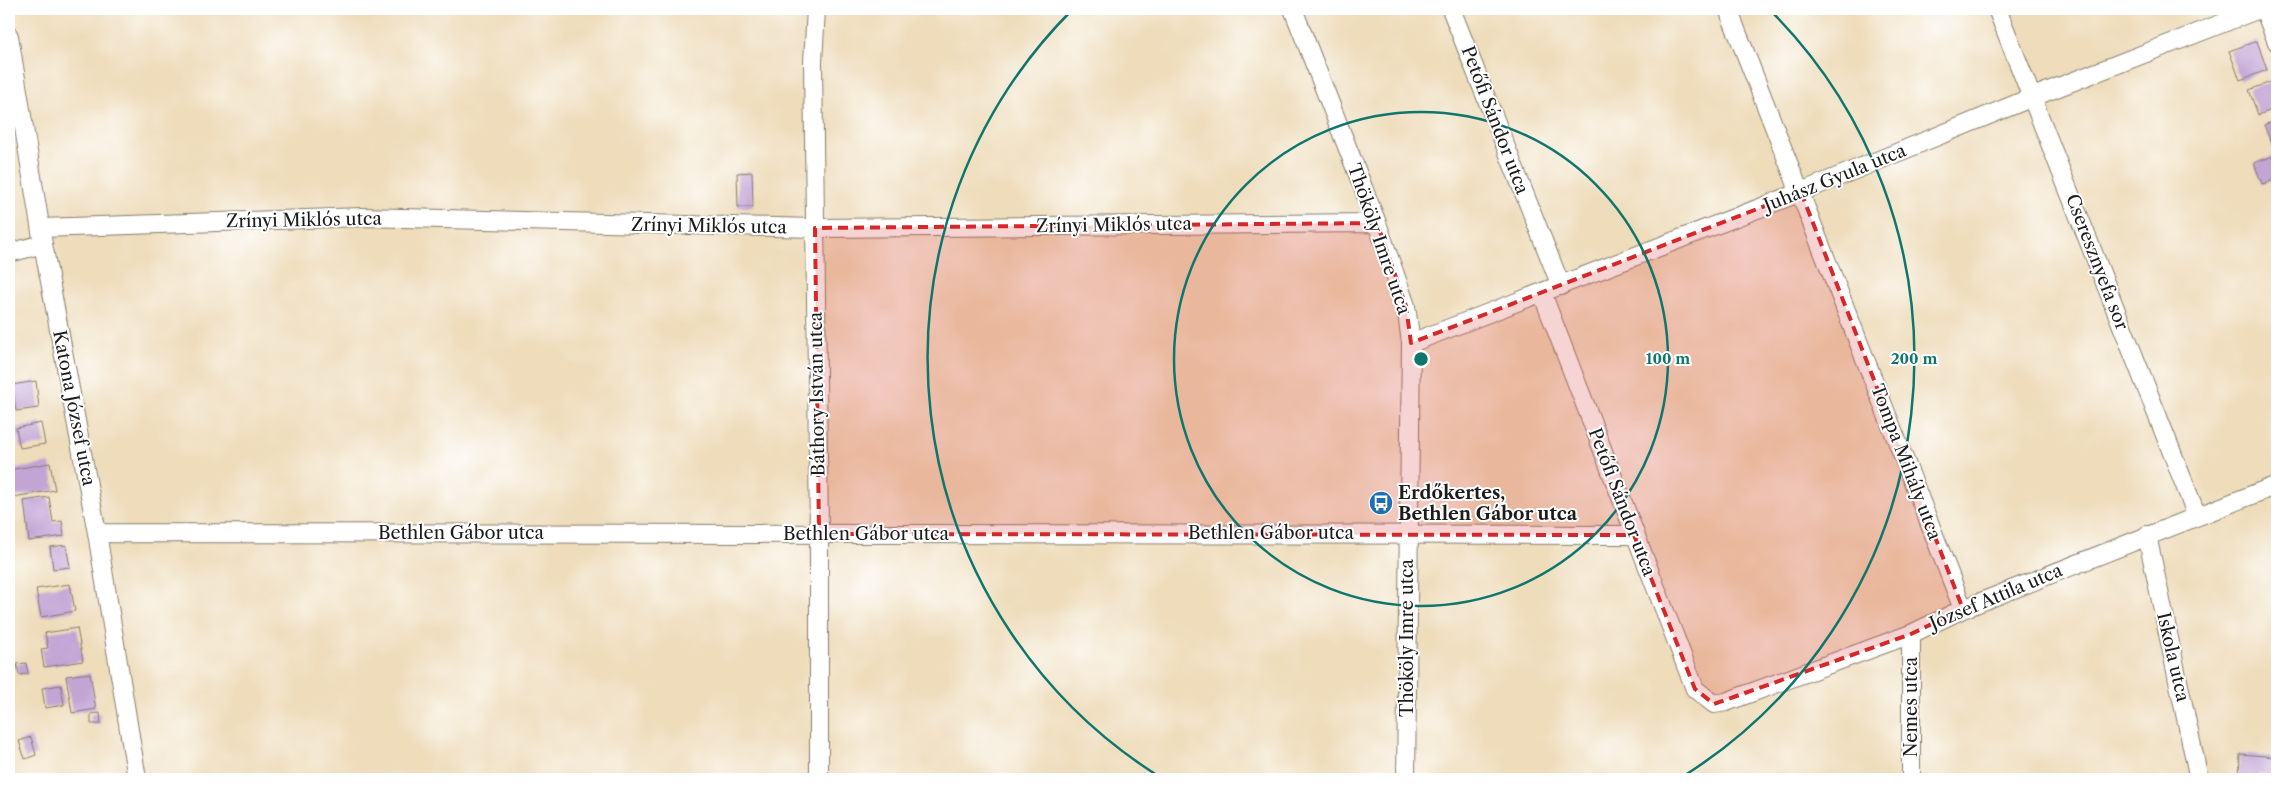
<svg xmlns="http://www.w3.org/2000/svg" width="2286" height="788" font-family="'Libre Caslon Text',serif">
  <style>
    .building { fill: #c2a4d5 }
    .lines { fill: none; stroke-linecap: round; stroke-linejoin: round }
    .minor-casing { stroke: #857c6b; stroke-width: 20 }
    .minor { stroke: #fff; stroke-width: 18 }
    .marked { fill: #d62828; fill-opacity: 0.2; stroke: #d62828; stroke-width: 4; stroke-dasharray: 10 6; stroke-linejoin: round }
    .ring { fill: none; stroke: #0f766e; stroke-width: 2.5 }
    .labels { text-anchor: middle; stroke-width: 4; stroke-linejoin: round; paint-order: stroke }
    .street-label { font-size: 18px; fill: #1c1c1c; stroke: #fff }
    .poi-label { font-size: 18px; font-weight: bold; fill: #1c1c1c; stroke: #fff; text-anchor: start }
    .centre { fill: #0f766e; stroke: #fff; stroke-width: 2.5 }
    .ring-label { font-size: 15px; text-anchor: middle; font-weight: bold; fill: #0f766e; stroke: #fff; stroke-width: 4; stroke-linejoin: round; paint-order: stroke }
  </style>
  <rect width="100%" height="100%" fill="#fff"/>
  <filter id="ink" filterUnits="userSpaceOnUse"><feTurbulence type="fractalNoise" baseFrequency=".02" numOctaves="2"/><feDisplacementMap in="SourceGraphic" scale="10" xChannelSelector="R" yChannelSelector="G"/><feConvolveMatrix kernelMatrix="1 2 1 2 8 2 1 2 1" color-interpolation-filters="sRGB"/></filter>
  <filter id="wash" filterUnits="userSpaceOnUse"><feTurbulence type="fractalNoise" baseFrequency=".0096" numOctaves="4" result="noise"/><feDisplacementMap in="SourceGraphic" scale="20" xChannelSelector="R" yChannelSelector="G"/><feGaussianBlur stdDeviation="1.12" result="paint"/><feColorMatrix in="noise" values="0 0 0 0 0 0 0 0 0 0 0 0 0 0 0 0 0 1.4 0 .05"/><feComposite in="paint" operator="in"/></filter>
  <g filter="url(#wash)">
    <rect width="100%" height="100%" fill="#eedcba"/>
    <g id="blocks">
      <path class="building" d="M2257,41l10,29 -27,10 -11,-29z
        M2273,81l4,12v15l-19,7 -9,-25z
        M2277,120v28l-3,1 -10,-24z
        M2276,155l1,24 -15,5 -8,-21z
        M752,172l1,35h-15l-1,-34z
        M36,381l3,27 -23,3 -4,-26z
        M41,423l4,21 -25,4 -4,-20z
        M50,463l5,27 -42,7 -4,-27z
        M49,497l4,25 9,-1 2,15 -35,5 -5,-40z
        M66,545l4,22 -17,2 -3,-22z
        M70,584l5,27 -34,6 -5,-28z
        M77,628l6,33 -39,6 -3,-18 7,-1 -3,-15z
        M26,663l2,11 -9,1 -2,-11z
        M90,673l6,36 -24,4 -6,-37z
        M61,685l3,20 -19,3 -3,-20z
        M100,713l1,11h-10v-10z
        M31,737l5,18 -11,4 -6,-18z
        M2240,754l37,3v19l-19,-2v5l-19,-1z"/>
    </g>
  </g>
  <g filter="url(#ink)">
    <use href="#blocks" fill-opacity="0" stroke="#857c6b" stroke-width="1"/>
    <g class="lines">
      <g class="minor-casing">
        <path id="minor" d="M816,9l-3,53 6,472v245
          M1293,9l84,214 29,83 5,37 -5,436
          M1451,9l110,277
          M1728,9l235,600
          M1997,9l200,507
          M2264,9l13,33
          M9,36l34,208 54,289 40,246
          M41,228l321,-11 453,11 562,-5
          M9,253l34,-9
          M1542,293l153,396 19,15 12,-2 185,-68 52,-25 314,-124
          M1411,343l390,-151 232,-95 226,-88
          M97,533l1537,2
          M2147,535l52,244
          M1911,779v-145"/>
      </g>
      <use href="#minor" class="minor"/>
    </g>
  </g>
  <path class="marked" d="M1801,192l162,417 -52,25 -197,70 -19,-15 -61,-154 -815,-1 -4,-306 562,-5 29,83 5,37z"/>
  <g class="ring">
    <circle cx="1421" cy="359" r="247"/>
    <path d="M1160 777A493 493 0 0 1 1072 10M1770 10A493 493 0 0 1 1682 777"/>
  </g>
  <defs>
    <g id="bus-disc" transform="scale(1.25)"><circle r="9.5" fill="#1f6fb2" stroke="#fff"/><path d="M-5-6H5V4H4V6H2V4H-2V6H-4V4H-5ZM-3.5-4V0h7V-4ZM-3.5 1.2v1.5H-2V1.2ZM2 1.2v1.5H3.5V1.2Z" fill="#fff"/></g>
  </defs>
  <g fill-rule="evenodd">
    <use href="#bus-disc" x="1381" y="503"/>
  </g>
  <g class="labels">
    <g class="street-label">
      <text transform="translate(1495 120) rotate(69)" y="6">Petőfi Sándor utca</text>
      <text transform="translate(1835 178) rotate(-22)" y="6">Juhász Gyula utca</text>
      <text transform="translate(304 220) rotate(-1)" y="6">Zrínyi Miklós utca</text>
      <text transform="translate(1114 225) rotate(-1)" y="6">Zrínyi Miklós utca</text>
      <text transform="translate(709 226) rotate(1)" y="6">Zrínyi Miklós utca</text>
      <text transform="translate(1379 239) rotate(71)" y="6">Thököly Imre utca</text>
      <text transform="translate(2097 262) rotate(69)" y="6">Cseresznyefa sor</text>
      <text transform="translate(817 394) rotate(-91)" y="6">Báthory István utca</text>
      <text transform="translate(74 408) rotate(79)" y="6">Katona József utca</text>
      <text transform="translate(1906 462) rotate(69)" y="6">Tompa Mihály utca</text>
      <text transform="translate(1622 502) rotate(69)" y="6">Petőfi Sándor utca</text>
      <text x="461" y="539">Bethlen Gábor utca</text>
      <text x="1271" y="539">Bethlen Gábor utca</text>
      <text x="866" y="540">Bethlen Gábor utca</text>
      <text transform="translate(1996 597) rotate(-23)" y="6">József Attila utca</text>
      <text transform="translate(1407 638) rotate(-90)" y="6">Thököly Imre utca</text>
      <text transform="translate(2173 657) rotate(77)" y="6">Iskola utca</text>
      <text transform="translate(1911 707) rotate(-90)" y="6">Nemes utca</text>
    </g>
    <g class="poi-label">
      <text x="1398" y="499">Erdőkertes,<tspan x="1398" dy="21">Bethlen Gábor utca</tspan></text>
    </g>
  </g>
  <circle cx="1421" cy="359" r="8" class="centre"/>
  <g class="ring-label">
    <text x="1668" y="364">100 m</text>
    <text x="1914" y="364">200 m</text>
  </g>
  <rect width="2286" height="788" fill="none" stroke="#fff" stroke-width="30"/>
</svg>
